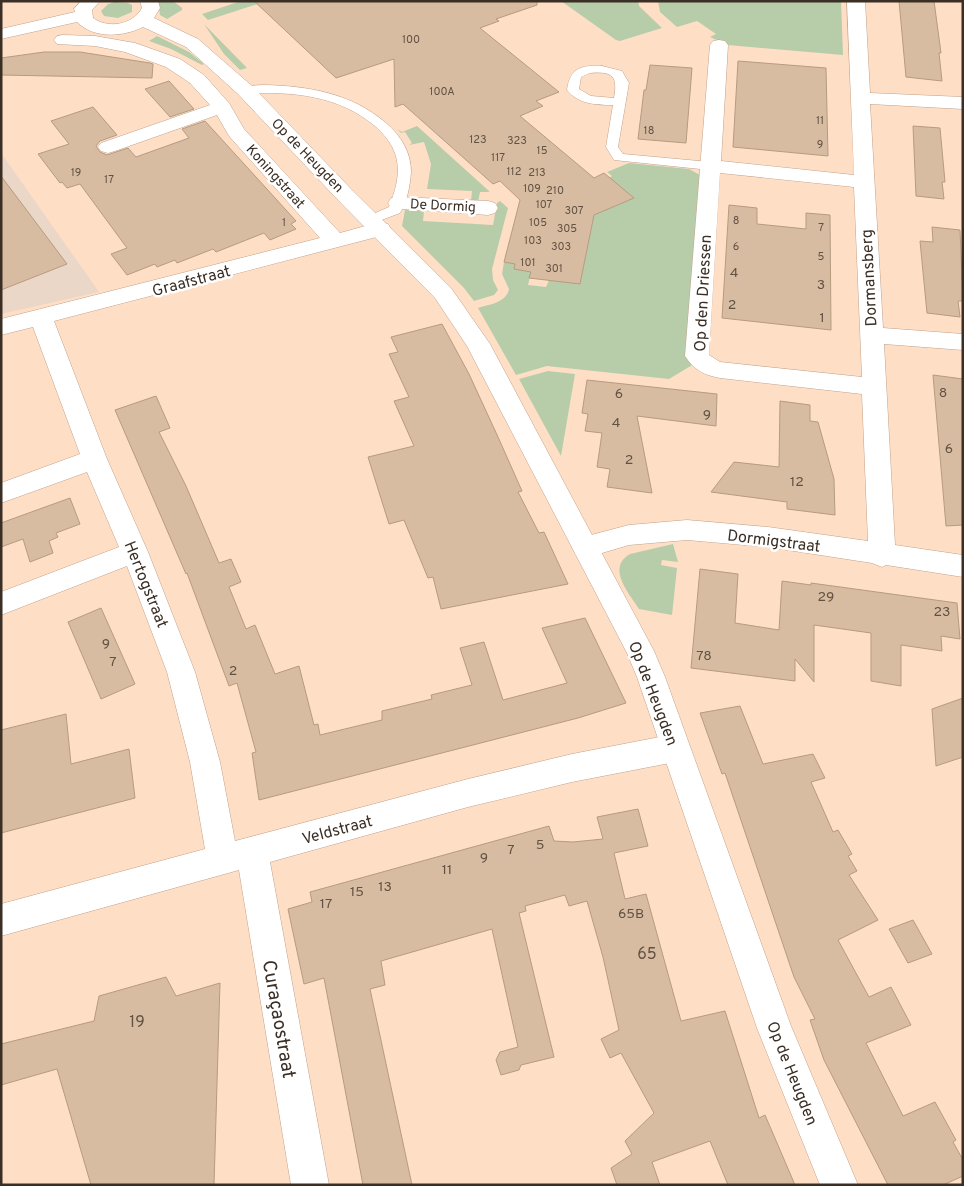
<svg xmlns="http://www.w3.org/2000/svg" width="964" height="1186" font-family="Overpass,sans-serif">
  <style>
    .education { fill: #ebd7c8 }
    .green { fill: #b7cdaa }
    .building { fill: #d7bca1; stroke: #b69b81 }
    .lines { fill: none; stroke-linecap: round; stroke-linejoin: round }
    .lane-casing { stroke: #c1a28b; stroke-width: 1 }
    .street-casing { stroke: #c1a28b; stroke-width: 1 }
    .secondary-casing { stroke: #c1a28b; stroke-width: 1 }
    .lane { fill: #fff; fill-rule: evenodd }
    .street { fill: #fff; fill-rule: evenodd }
    .secondary { fill: #fff; fill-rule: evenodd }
    .labels { text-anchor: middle; stroke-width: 5; stroke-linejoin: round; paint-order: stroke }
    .far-number-label { font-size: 11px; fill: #625244 }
    .far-street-label { font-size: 14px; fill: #3b2f25; stroke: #fff }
    .number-label { font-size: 14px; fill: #625244 }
    .street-label { font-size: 16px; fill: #3b2f25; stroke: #fff }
    .near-number-label { font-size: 16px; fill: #625244 }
    .near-street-label { font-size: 19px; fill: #3b2f25; stroke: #fff }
  </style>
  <rect width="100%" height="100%" fill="#ffdec6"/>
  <path class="education" d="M1,153l98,139 -98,22z"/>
  <path class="green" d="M158,1h15l9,7v2l-15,9 -7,-4z
    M241,1h26l-59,19 -6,-6z
    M561,1h77l1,5 23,22 -42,13 -4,-1z
    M658,1h183l2,54 -115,-10 -18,-8 6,-3 -19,-13 -20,6 -17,-15z
    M115,2l13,1 4,2v7l-14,6 -14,-2 -3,-5 7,-7z
    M204,24l43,44 -7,2 -16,-16z
    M157,36l32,16 15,12 -2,1 -31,-16 -22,-8z
    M417,126l72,65v1h-9l-2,10 -7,-1 1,-10 -45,-2 4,-25 -7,-22 -15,3 3,-2 -7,-11 -4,1 -4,-4 5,3z
    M629,163l60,6 11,6 -6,189 -25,15 -122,-13 -31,9 -38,-67c12,-4 28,-5 31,-19l-7,-15 2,-12 11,2 -1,5 17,3 -3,13 18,2 3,-7 31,4 14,-69 39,-17 -24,-20 3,-2 -5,-4z
    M500,201l8,7 -16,61 1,11 5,10 -4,5 -20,6 -10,-13 -62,-62 3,-16 19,1 -1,10 70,4 4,-22z
    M548,371l27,3 -14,82 -42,-77z
    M673,544l5,18 -16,-2 -1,5 16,3 -5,47 -33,-6c-10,-16 -33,-41 -9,-55z"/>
  <path class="building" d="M254,1h283v4l-41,14 3,2 -19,7 79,64 -23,9 7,5 -23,10 74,62 10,-5 30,25 -40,17 -14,69 -51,-6 2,-6 -17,-3 1,-5 -11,-2 16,-62 -20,-19 -7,3 -90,-80 -8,3 -1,-48 -58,19z
    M899,1h35l7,52h-2l3,28 -36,-4z
    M44,52h36l70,11 3,1 -1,14 -151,-3v-17z
    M738,61l88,7 2,88 -95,-9z
    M650,65l42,3 -6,75 -48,-4 6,-49h2z
    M169,81l9,10 16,18 -24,8 -25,-28z
    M93,107l24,28 -17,6 -4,5 4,6 7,3 21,-7 8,9 53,-19 -7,-9 23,-8 91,100 -5,3 5,5 -26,11 -6,-7 -48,19 -3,-3 -36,14 -2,-3 -18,7 -2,-3 -28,11 -16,-21 16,-6 -47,-64 -13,4 -5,-6 -2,1 -22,-29 31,-10 -18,-23z
    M913,126l27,2 5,54h-3l2,17 -28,-3z
    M1,176l66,88 -66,26z
    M729,205l28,3v16l20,2 29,3v-16l24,2 1,115 -109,-12z
    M932,227l28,3 3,71h-5l2,16 -33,-4 -7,-72 13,1z
    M442,324l27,50 29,63 24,54 -4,1 21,41 5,-1 24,52 -127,25 -8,-32 -5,1 -24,-58 -15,4 -21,-67 46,-11 -20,-45 15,-4 -20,-43 9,-2 -7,-15z
    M933,375l30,4v146l-17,1z
    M587,380l130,14 -1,32 -79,-10 15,77 -45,-6 3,-18 -13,-2 5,-34 -17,-2 3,-17 -6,-1z
    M156,396l14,32 -11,4 27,54 33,77 12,-4 10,23 -12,5 17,42 9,-4 20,49 24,-8 15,59 4,-1 2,11 62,-15v-9l50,-12 -1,-4 41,-10 -12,-37 24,-6 19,58 64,-17 -25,-55 43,-10 41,85 -48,15 -319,82 -7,-47 4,-1 -19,-69 -8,3 -42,-113 -1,1 -71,-164z
    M780,401l30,4v16l8,1 16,57 1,36 -48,-6v-7l-76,-10 23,-30 45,5z
    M70,498l10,26 -24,9 2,4 -9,4 4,12 -23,9 -7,-23 -22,8v-24z
    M700,569l38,5 -3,49 44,7 3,-49 29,4v-2l146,20 3,36 -19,-3 1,15 -41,-6v41l-30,-5v-48l-57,-8v57l-19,-23v22l-104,-13z
    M101,608l34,76 -34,15 -33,-77z
    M963,698v59l-27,9 -4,-57z
    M740,706l23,58 50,-10 12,24 -14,4 22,50 5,-2 14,24 -4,2 9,15 -8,4 29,45 -40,20 31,57 22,-10 20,38 -45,18 37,73 32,-14 21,38 -3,2 10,18v16l-20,9h-55l-64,-125 -14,-40 5,-1 -21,-42 -69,-204 -3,1 -22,-61z
    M66,714l5,50 58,-15 6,49 -134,35v-103z
    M638,809l10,37 -34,7 11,46 21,-5 35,127 44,-10 34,107 6,-3 30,70h-67l-18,-44 -58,21 8,23h-43l-6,-17 21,-14 -7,-13 29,-28 -33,-60 -11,5 -9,-19 18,-9 -16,-73 -16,-56 -18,5 -4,-11 -40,11 1,5 -7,2 35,144 -33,8 -2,5 -18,5 -5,-15 4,-8 18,-5 -26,-118 -111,32 4,24 -15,4 42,196h-49l-39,-207 -20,6 -16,-75 24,-7 -2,-10 239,-66 5,15 19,1 30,-3 -6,-22z
    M913,920l19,34 -24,9 -19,-34z
    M166,977l10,19 44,-13 -6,202h-123l-34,-116 -56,16v-41l93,-23 5,-25z"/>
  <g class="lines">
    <g class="lane-casing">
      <path id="lane" d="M602,66l20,5 7,12 -11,64 5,7 87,8 6,4 -1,3 -5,1 -96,-10 -8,-13 7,-42c-17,0 -35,-1 -46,-15 3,-22 14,-25 35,-24zM590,73c23,-2 28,3 24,25l-23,-2 -12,-7 2,-12z
        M264,85c44,1 87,8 122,38 15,13 25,29 25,49 -1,14 -4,30 -11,41l-29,11 -7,-4 2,-3 23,-10c13,-32 14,-56 -13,-80 -37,-32 -84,-36 -131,-33l-6,-4 6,-4z"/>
    </g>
    <g class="street-casing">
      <path id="street" d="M847,1h18l5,92 93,4v12l-93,-5 13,224 80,6v16l-79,-6 11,201 68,10v22l-77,-12 -4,2 -10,-4 -104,-16 -81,-7 -58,5 -44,13 -9,-3 -4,-8 4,-8 53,-14 58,-5 81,7 100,14 -6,-147 -142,-16c-16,-3 -26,-8 -35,-22l25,-311 3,-4 6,-1 6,1 3,4 -7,116 133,14zM720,173l134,14 8,190 -142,-15 -11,-7z
        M63,35l32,1 40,7 45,16 24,16 25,28 15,26 96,104 40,-11 8,2 3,5 -3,5 -334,87 53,138 41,93 47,120 25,90 15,79 233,-62 104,-25 103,-20 11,4 4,10 -4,10 -11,4 -103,20 -104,25 -198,55 59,323h-38l-52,-315 -238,66v-32l204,-55 -15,-87 -23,-90 -40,-106 -126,49v-23l118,-45 -32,-75 -86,31v-20l79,-29 -47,-127 -32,8v-16l319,-81 -91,-102 -12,-21 -102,36 -7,2 -7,-2 -3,-4 3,-4 109,-38 -20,-22 -24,-16 -41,-15 -30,-6 -38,-2 -3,-4 3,-4z
        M398,197l90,4 7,2 3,5 -3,5 -7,2 -97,-7 -3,-5 3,-5z"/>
    </g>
    <g class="secondary-casing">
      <path id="secondary" d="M81,1h19l-8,9 1,8c15,11 40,7 49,-10l-2,-7h18l2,7 -6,10 44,21 54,47 100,104 99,98 39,56 164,307 11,26 126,349 67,159h-38l-63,-157 -120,-351 -10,-24 -160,-307 -32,-48 -97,-98 -100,-106 -52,-47 -43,-20c-20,10 -49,12 -66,-5l-76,17v-10l74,-17 -1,-3z"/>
    </g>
    <use href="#lane" class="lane"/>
    <use href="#street" class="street"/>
    <use href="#secondary" class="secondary"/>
  </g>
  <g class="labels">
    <g class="far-number-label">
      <text x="411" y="43">100</text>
      <text x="442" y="95">100A</text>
      <text x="820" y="124">11</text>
      <text x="649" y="134">18</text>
      <text x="478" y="143">123</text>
      <text x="517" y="144">323</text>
      <text x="820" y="148">9</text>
      <text x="542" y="154">15</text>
      <text x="498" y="161">117</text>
      <text x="514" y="175">112</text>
      <text x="76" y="176">19</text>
      <text x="537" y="176">213</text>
      <text x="109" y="183">17</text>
      <text x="532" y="192">109</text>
      <text x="555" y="194">210</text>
      <text x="544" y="208">107</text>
      <text x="574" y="214">307</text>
      <text x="736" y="224">8</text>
      <text x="284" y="226">1</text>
      <text x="538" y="226">105</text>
      <text x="821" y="231">7</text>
      <text x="567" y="232">305</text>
      <text x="533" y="244">103</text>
      <text x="561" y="250">303</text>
      <text x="736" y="250">6</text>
      <text x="821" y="260">5</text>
      <text x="528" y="266">101</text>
      <text x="554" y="272">301</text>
    </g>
    <g class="far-street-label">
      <text transform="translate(308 155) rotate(46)" y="5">Op de Heugden</text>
      <text transform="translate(276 176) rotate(48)" y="5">Koningstraat</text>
      <text transform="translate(443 205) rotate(3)" y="5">De Dormig</text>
    </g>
    <g class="number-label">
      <text x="734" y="277">4</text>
      <text x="821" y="289">3</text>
      <text x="732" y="309">2</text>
      <text x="822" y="322">1</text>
      <text x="943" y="397">8</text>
      <text x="619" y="398">6</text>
      <text x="707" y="419">9</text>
      <text x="616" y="427">4</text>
      <text x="949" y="453">6</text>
      <text x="629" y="464">2</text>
      <text x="797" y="486">12</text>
      <text x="826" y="601">29</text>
      <text x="942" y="616">23</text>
      <text x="106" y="648">9</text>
      <text x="704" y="660">78</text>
      <text x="113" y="666">7</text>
      <text x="233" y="675">2</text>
      <text x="540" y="849">5</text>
      <text x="511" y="854">7</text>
      <text x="484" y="862">9</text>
      <text x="447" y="874">11</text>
      <text x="385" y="891">13</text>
      <text x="357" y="896">15</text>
      <text x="326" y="908">17</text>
      <text x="631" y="918">65B</text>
    </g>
    <g class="street-label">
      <text transform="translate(868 278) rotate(-93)" y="6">Dormansberg</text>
      <text transform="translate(191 280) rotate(-15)" y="6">Graafstraat</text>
      <text transform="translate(702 293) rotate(-87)" y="6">Op den Driessen</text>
      <text transform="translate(774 540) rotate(7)" y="6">Dormigstraat</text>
      <text transform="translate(147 584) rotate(68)" y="6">Hertogstraat</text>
      <text transform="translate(654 693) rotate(69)" y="6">Op de Heugden</text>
      <text transform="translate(337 829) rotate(-15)" y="6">Veldstraat</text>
      <text transform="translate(793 1073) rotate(68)" y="6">Op de Heugden</text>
    </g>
    <g class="near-number-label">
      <text x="647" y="959">65</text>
      <text x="137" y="1027">19</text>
    </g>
    <g class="near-street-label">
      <text transform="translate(280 1019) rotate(80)" y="7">Curaçaostraat</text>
    </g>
  </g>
  <rect width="964" height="1186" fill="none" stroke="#3b2f25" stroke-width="5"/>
</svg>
